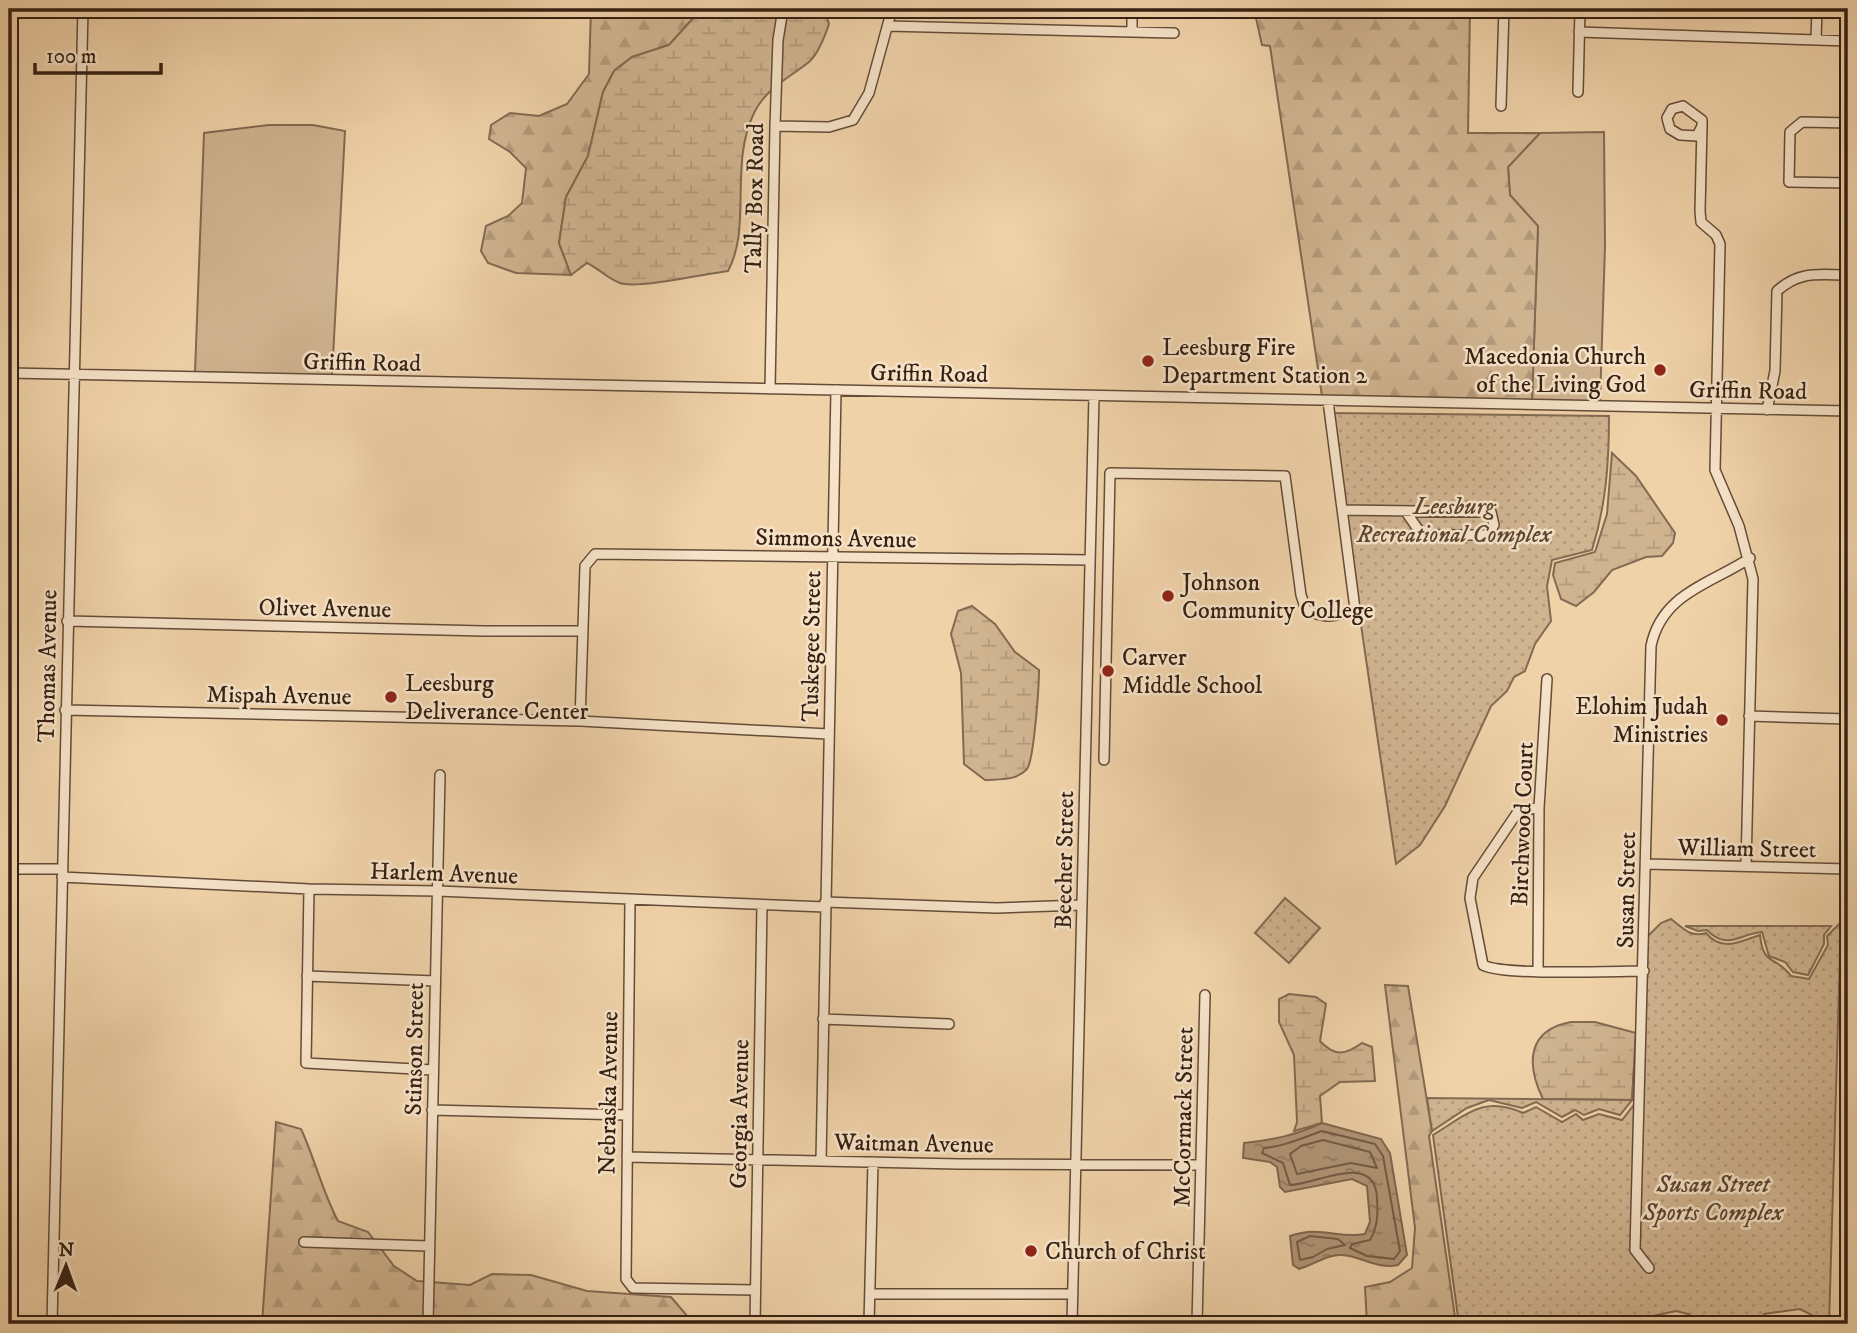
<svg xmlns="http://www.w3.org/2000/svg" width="1857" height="1333" font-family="'IM FELL DW Pica',serif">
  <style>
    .grass { fill: #d0b490; stroke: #836a52; stroke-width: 2 }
    .forest { fill: url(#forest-firs); stroke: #836a52; stroke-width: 2 }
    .wetland { fill: url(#wetland-marsh); stroke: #836a52; stroke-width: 2 }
    .park { fill: url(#park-dots); stroke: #836a52; stroke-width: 2 }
    .water { fill: url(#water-ripples); stroke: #80664e; stroke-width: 2 }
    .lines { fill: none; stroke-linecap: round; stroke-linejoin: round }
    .shore { stroke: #745a44; stroke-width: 2 }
    .minor-casing { stroke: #644c38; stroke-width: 12 }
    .minor { stroke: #f5e2c7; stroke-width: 9 }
    .poi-dot { fill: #8f2418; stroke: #f5e2c7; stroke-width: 2.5 }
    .labels { text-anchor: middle; stroke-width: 5; stroke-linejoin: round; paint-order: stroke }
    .street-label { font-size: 24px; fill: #362013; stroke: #f5e2c7 }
    .poi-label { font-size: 24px; fill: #362013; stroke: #f5e2c7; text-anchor: start }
    .park-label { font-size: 24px; font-style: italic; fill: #5c4532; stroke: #f5e2c7 }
  </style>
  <defs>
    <pattern id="forest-firs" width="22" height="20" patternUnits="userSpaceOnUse" patternTransform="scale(1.75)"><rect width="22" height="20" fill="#d0b490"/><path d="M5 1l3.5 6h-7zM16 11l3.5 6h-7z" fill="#b39a7b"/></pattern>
    <pattern id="wetland-marsh" width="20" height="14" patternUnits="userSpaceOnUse" patternTransform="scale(1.75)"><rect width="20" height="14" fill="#d0b490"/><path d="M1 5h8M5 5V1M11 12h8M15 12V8" fill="none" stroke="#b39a7b"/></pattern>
    <pattern id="park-dots" width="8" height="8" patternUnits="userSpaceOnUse" patternTransform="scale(1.75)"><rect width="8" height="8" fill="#d0b490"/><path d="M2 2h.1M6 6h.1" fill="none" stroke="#b39a7b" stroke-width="1.8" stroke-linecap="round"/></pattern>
    <pattern id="water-ripples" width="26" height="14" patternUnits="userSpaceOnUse" patternTransform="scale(1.75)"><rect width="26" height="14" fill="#b19576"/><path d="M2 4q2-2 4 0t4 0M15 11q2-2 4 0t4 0" fill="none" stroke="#917960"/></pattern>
  </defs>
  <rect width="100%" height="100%" fill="#f0d2a9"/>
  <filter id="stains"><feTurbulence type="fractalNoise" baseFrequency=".00286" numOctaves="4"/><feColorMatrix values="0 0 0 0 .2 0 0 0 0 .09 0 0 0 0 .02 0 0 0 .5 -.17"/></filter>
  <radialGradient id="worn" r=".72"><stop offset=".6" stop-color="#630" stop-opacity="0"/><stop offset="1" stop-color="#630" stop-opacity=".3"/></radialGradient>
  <path class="grass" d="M269,125h44l32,6 -13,245 -137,-4 9,-239z
    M1604,132l1,114 -5,156 -68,-1 6,-175 -28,-31 -2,-28 32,-34z"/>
  <path class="forest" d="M591,9h115l-10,6 -27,30 -37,12 -18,14 -11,21 -15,64 -22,41 -7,46 12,32 -55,-2 -28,-10 -7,-12 5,-25 22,-10 14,-13 4,-35 -16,-16 -21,-13 2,-14 19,-12 29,3 28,-12 22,-30z
    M1254,9h216l-2,124h72l-32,34 2,28 28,31 -6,175 -210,-5 -52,-350 -8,-1z
    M1385,985l23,1 24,145 -3,5 27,188h-89l-2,-37 25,-5 22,-14 3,-40z
    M276,1122l25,7c14,30 21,62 37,92l30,11 26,34 23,15 53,4 22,-11 39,1 56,16 84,6 23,27h-432z"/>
  <path class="wetland" d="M706,9h118l5,15c-4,12 -11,30 -20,38 -20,16 -43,26 -55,51 -25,51 -2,114 -26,158 -23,3 -91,18 -108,12 -12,-4 -22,-15 -33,-20l-16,12 -12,-32 7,-46 22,-41 15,-64 11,-21 18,-14 37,-12 27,-30z
    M1612,453l24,23 39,57 -2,10 -11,13 -16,1 -34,13 -18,22 -18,14 -15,-7 -8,-24 2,-12 40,-11 12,-38z
    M972,606l23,18 20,28 24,18c0,16 -5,90 -12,99 -11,12 -27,10 -42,11l-21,-16 -3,-91 -10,-39 7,-23z
    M1289,994l27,3 10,7 -6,37c15,16 25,14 42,2l10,4 3,34 -35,1 -20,14 2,27 -28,8 3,-9 -3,-67 -15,-33v-23z
    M1571,1022h24l41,11 -4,67 -89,-1c-17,-35 -16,-69 28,-77z"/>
  <path class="park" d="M1330,413l279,3c0,47 -3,89 -17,134l-40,10 -5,26 4,35 -16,23 -10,27 -11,6 -7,14 -16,15 -46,100 -25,39 -24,19z
    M1285,898l35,30 -31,35 -34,-30z
    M1671,919c12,9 19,19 35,14 17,20 34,8 54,2 3,32 16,20 31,41l18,3 19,-34 -1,-9 14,-14 -12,402 -29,-15 -36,5 -6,10h-55l-15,-10 -12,-3 -23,5 -10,8h-184l-26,-189c33,-20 50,-40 90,-22l13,-6 26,15 14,-8 7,6 16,-6 23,6 18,-23 4,-157 17,-17z
    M1685,926h146l-7,9v9l-16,31 -15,-3 -8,-10 -16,-6 -7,-24c-23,2 -35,19 -55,-2l-9,1z
    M1639,984l-3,111 -16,20 -21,-6 -15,6 -9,-5 -13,7 -26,-15 -14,6 -33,-8 -22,8 -35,23 -5,-33 205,2z"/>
  <path class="water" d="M1322,1123l59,16 9,14 17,102 -9,10c-20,5 -37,-9 -56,-10 -15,-1 -28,10 -43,14l-6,-4 -3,-29c30,-11 48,3 75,-2l5,-12 -3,-36 -15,-7 -67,13 -5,-5 -3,-20 -7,-5 -27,-4 1,-15c29,-3 52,-8 78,-20z"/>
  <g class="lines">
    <path class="shore" d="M1322,1131l53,13 8,12 17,95 -6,8 -27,-3 -17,-8 2,-4 18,-4c8,-13 8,-28 7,-42 -2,-48 -62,-13 -87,-13l-7,-22 -21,-10 2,-5c21,-2 38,-10 58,-17z
      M1323,1140l47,12 7,16 -26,-5 -54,11 -7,-20 11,-8z
      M1310,1236l28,3 7,6 -18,4 -14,8 -13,3 -3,-18z"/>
    <g class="minor-casing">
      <path id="minor" d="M888,26l286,7
        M1132,32v-23
        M1579,32l269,9
        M1816,40l1,-31
        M1578,92l2,-83
        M1501,106l3,-97
        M1848,123l-46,-1 -12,10 -1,50 59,1
        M775,126l54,1 24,-7 16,-27 23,-84
        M1702,126l-5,10 -17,-1 -10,-6 -3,-11 5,-9 11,-3 19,14v6l-2,85 1,11 15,13 4,9 -5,226 24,56 14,53 -7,287
        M9,373l1839,38
        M770,389l5,-263 3,-86 5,-31
        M1767,410l8,-39 2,-80c23,-21 42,-16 71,-16
        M1342,510l149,2 3,13 -6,10h-66l-16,-23
        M67,621l417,10h99
        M65,710l515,11 248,13
        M1749,716l99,3
        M580,721l5,-155 10,-12 494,6
        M1104,760l6,-287 175,3 16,119 5,15c18,9 31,7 49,-1l-27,-208
        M1539,808l-20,2 -46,68 -3,20 13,67c19,11 132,6 161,6
        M1646,864l202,5
        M9,869h53
        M1846,869l2,-59
        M62,877l247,12 129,2 387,16
        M309,889l-3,174 127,7
        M630,900l-4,379 7,9 122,2
        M825,902l172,6 85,-3
        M1538,971l1,-163 8,-129
        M307,976l128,5
        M823,1019l126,5
        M432,1110l195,5
        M627,1157l332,7 241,1
        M821,1161l15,-771
        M304,1242l125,4
        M1649,1268l-14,-18 16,-604c11,-53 60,-62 99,-88
        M870,1294h203
        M52,1324l31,-1315
        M428,1324l12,-549
        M755,1324l7,-419
        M869,1324l4,-162
        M1072,1324l22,-928
        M1197,1324l8,-329"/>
    </g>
    <use href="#minor" class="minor"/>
  </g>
  <g class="poi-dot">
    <circle cx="1148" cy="361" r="7"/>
    <circle cx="1660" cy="370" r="7"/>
    <circle cx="1168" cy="596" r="7"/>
    <circle cx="1108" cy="671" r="7"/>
    <circle cx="391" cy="697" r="7"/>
    <circle cx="1722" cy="720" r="7"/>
    <circle cx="1031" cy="1251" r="7"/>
  </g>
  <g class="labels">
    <g class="street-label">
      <text transform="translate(754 198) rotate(-89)" y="8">Tally Box Road</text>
      <text transform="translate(362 362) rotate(1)" y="8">Griffin Road</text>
      <text transform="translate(929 373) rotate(1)" y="8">Griffin Road</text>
      <text transform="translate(1748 390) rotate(1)" y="8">Griffin Road</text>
      <text transform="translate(836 538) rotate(1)" y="8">Simmons Avenue</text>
      <text transform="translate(325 608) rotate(1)" y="8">Olivet Avenue</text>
      <text transform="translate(811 646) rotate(-89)" y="8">Tuskegee Street</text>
      <text transform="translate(47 666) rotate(-89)" y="8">Thomas Avenue</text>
      <text transform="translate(279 695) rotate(1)" y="8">Mispah Avenue</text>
      <text transform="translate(1522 824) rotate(-88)" y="8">Birchwood Court</text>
      <text transform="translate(1747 848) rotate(1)" y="8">William Street</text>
      <text transform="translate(1064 860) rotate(-89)" y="8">Beecher Street</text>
      <text transform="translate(444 873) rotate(2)" y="8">Harlem Avenue</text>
      <text transform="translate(1626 890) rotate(-89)" y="8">Susan Street</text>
      <text transform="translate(414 1049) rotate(-89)" y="8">Stinson Street</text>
      <text transform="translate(608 1093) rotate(-89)" y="8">Nebraska Avenue</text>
      <text transform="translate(739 1114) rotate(-89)" y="8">Georgia Avenue</text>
      <text transform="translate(1183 1117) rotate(-89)" y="8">McCormack Street</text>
      <text transform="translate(914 1143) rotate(1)" y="8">Waitman Avenue</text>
    </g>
    <g class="poi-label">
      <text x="1162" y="355">Leesburg Fire<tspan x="1162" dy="28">Department Station 2</tspan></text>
      <text x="1646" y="364" text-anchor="end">Macedonia Church<tspan x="1646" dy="28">of the Living God</tspan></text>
      <text x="1182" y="590">Johnson<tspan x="1182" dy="28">Community College</tspan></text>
      <text x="1122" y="665">Carver<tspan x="1122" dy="28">Middle School</tspan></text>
      <text x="405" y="691">Leesburg<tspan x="405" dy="28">Deliverance Center</tspan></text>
      <text x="1708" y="714" text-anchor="end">Elohim Judah<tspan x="1708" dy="28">Ministries</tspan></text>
      <text x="1045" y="1259">Church of Christ</text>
    </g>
    <g class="park-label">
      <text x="1454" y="514">Leesburg<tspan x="1454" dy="28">Recreational Complex</tspan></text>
      <text x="1713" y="1192">Susan Street<tspan x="1713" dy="28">Sports Complex</tspan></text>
    </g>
  </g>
  <rect width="1857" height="1333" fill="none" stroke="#f0d2a9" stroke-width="35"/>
  <rect x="10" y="10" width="1836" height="1312" fill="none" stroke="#362013" stroke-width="3.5"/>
  <rect x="18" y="18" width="1822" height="1298" fill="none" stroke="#362013" stroke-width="2"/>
  <g transform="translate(66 1266) rotate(1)" stroke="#f5e2c7" stroke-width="5" paint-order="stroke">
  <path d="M0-5L12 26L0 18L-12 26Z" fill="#362013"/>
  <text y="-10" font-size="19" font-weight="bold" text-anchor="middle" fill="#362013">N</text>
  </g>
  <path d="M35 63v10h126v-10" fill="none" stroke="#362013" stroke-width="3.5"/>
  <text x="46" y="63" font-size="21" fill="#362013" stroke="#f5e2c7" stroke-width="5" paint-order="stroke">100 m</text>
  <rect width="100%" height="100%" filter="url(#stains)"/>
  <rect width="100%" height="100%" fill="url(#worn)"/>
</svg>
